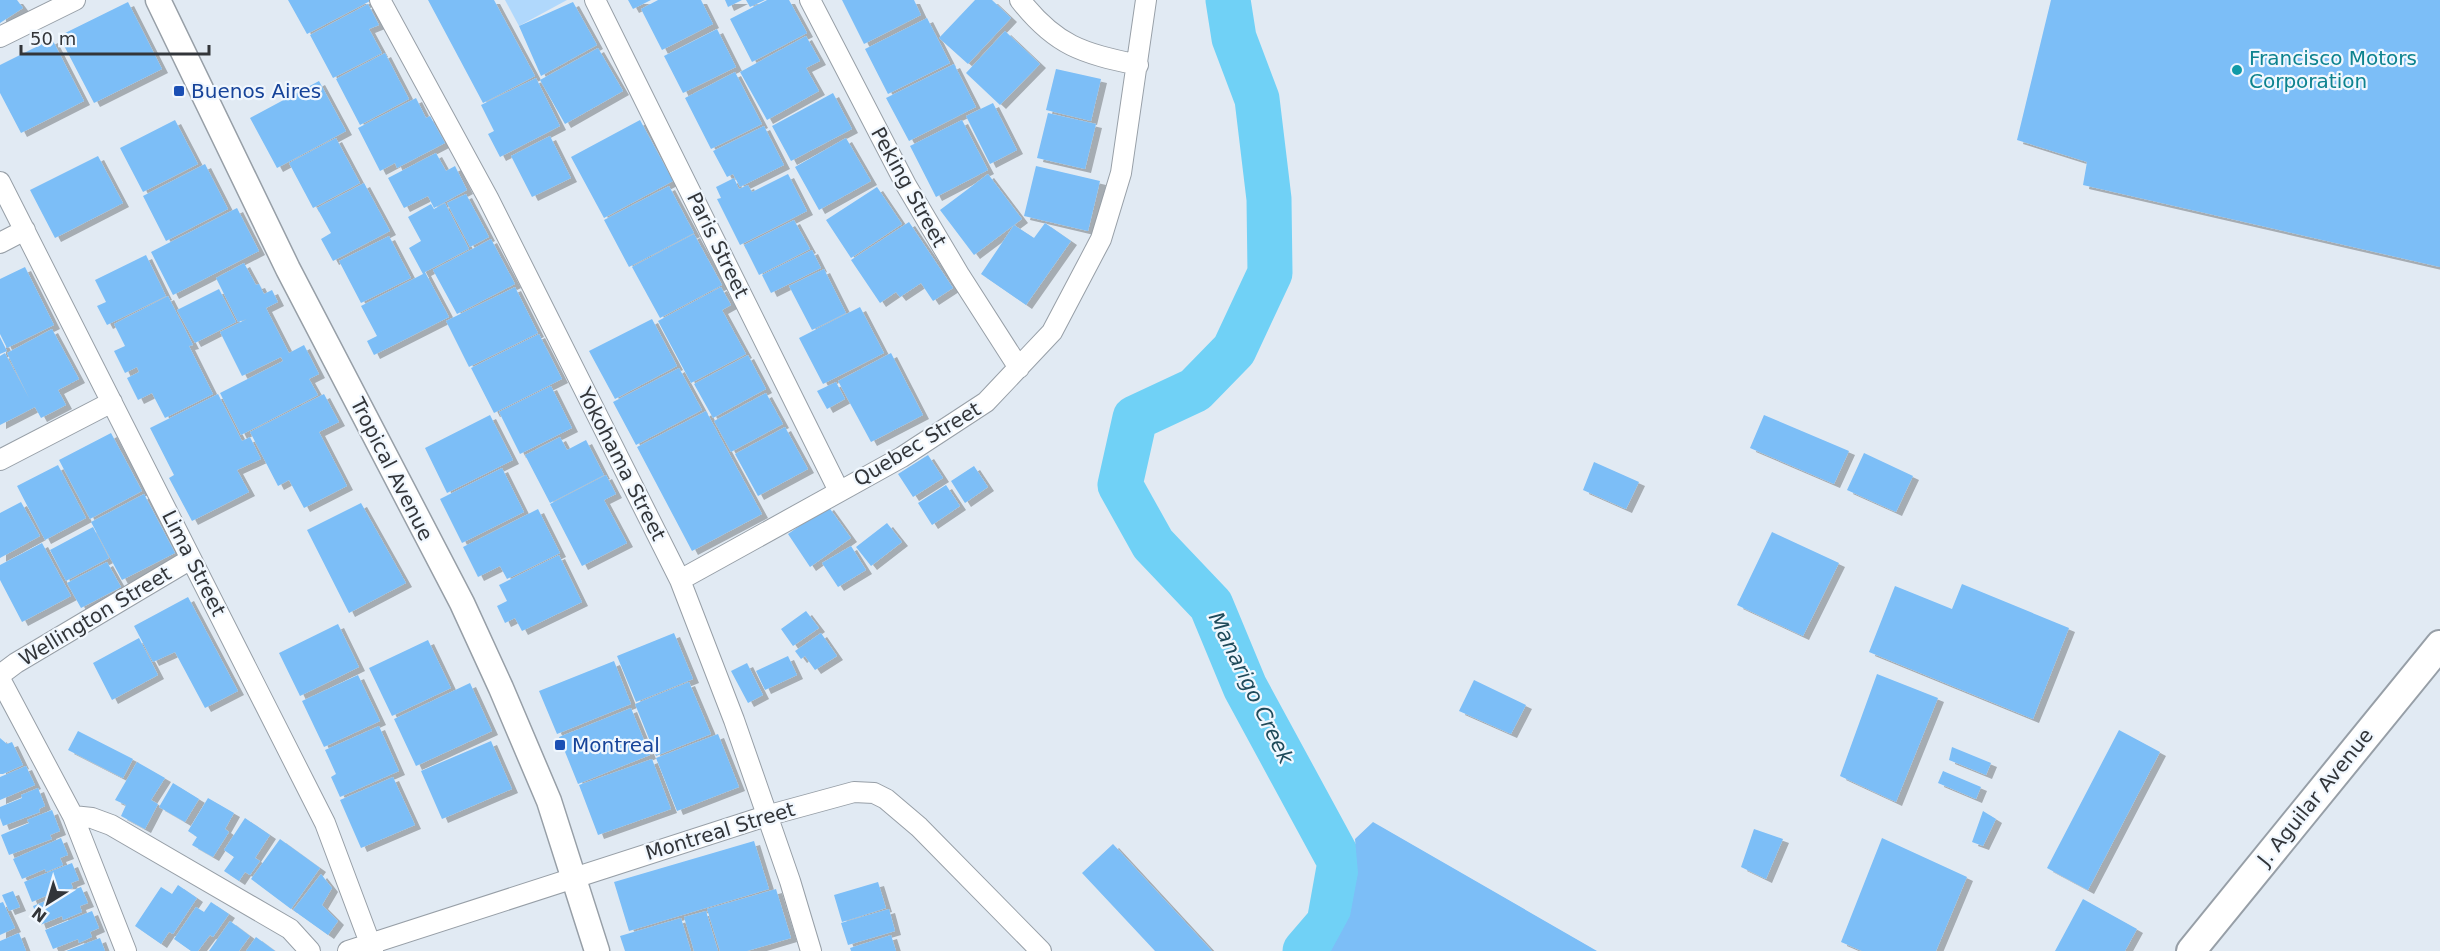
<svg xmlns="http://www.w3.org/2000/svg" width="2440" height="951" font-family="'DejaVu Sans',sans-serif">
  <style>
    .green { fill: #b0d8fc }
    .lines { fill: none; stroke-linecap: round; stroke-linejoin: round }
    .river { stroke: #70d1f6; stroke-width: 45 }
    .building { fill: #7cbef7; filter: url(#shadow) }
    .minor-casing { stroke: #979fa7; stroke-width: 22 }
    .tertiary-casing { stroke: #979fa7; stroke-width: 27 }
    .secondary-casing { stroke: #979fa7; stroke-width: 32 }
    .minor { stroke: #fff; stroke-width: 20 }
    .tertiary { stroke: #fff; stroke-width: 24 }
    .secondary { stroke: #fff; stroke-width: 28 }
    .culture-dot { fill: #0f9aa8; stroke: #f0f7fe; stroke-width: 2 }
    .transit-dot { fill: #1a4fb4; stroke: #f0f7fe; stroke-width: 2 }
    .labels { text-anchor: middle; stroke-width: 4.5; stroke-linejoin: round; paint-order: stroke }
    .culture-label { font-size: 20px; fill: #0d838f; stroke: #f0f7fe; text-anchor: start }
    .transit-label { font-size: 20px; fill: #164399; stroke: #f0f7fe; text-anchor: start }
    .street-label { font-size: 20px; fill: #323539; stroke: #f0f7fe }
    .water-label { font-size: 21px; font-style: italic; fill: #1f4a5a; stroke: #f0f7fe }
  </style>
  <defs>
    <filter id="shadow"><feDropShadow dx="6" dy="4" stdDeviation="0" flood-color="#0004"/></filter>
  </defs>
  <rect width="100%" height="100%" fill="#e1eaf3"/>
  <path class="green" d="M505,0h62l-48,26z"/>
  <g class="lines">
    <path class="river" d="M1228,0l6,38 23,61 12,100 1,74 -36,77 -39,40 -60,28 -15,67 33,59 58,61 34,82 95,175 -11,61 -24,28"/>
  </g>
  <path class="building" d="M0,0h17l6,8 -23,15z
    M288,0h84l-65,34z
    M428,0h66l41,76 -52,27z
    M628,0h23l-18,9z
    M658,0h43l12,24 -51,26 -21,-41z
    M725,0h17l-14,7z
    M746,0h19l-15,7z
    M767,0h22l18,33 -55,29 -22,-43z
    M842,0h72l7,15 -57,29z
    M975,0h17l19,18 -43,46 -29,-26z
    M2051,0h389v267l-357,-82 4,-23 -70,-22z
    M128,2l34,67 -68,34 -35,-67z
    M573,2l24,43 -56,31 -22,-50z
    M368,4l11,21 -10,4 13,24 -49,25 -23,-43z
    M927,18l23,45 -62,31 -23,-45z
    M717,29l19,38 -53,26 -19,-37z
    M1005,31l35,33 -40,41 -34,-32z
    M806,36l14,25 -14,7 13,23 -52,29 -27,-48z
    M52,39l32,62 -63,32 -21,-40v-28z
    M598,48l25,43 -58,33 -25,-44z
    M385,53l24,46 -49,26 -24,-46z
    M954,64l22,43 -67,34 -23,-43z
    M1056,69l45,10 -10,42 -45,-11z
    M735,72l27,52 -51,25 -26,-51z
    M536,78l24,48 -60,31 -12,-23 6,-3 -13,-26z
    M319,81l27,50 -69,37 -27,-50z
    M833,93l19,36 -61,32 -19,-35z
    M416,98l10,20 4,-2 15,27 -48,25 -2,-5 -15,8 -22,-43z
    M993,103l24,47 -27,14 -24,-48z
    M1048,113l48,11 -11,45 -48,-11z
    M175,120l23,44 -55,28 -23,-44z
    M640,120l33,61 -69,37 -33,-61z
    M962,120l26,50 -52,27 -26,-51z
    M764,126l20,39 -44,22 -7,-13 -6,3 -14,-26z
    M550,136l21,42 -39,19 -21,-41z
    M336,138l24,45 -47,25 -24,-45z
    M846,138l25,43 -52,29 -24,-43z
    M436,153l10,18 9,-5 12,24 -33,18 -6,-12 -24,12 -16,-30z
    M98,156l25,47 -68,35 -25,-48z
    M205,164l23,45 -62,32 -23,-45z
    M1036,166l64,15 -12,50 -64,-15z
    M788,174l19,37 -67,34 -23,-46 4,-1 -5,-11 18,-9 5,11 9,-4 4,7z
    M988,174l34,45 -48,36 -34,-45z
    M364,183l26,48 -57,30 -12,-22 10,-6 -14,-25z
    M669,186l25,47 -65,34 -25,-47z
    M877,187l25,37 -51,34 -25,-38z
    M466,194l23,43 -19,10 -23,-44z
    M445,203l24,46 -44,23 24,45 -75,38 -7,-14 10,-5 -16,-30 62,-32 -14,-26 12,-7 -13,-24 23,-13 4,7 -1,-2z
    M237,208l22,43 -86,44 -22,-43z
    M794,220l16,29 -51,26 -15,-30z
    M909,222l44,66 -20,13 -12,-18 -21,14 -4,-5 -16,11 -29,-43z
    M1045,223l26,18 -45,64 -45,-31 33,-49 20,13z
    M694,234l28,51 -62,33 -28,-51z
    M389,236l22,42 -50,25 -22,-42z
    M491,239l24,45 -58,30 -24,-44z
    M812,250l9,18 -50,25 -9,-18z
    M146,255l20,41 -59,29 -10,-19 9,-4 -11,-22z
    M244,263l12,22 3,-1 5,10 8,-4 6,12 -12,6 23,45 15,-8 15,29 -10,5 9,16 -77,40 -21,-42 63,-32 -2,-4 -39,19 -22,-44 27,-13 -9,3 -22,-44z
    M25,267l29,58 -47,23 -7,-14v-55z
    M824,269l22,44 -34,17 -23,-44z
    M515,287l23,46 -69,34 -23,-46z
    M721,287l10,18 -9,5 24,44 -55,29 -33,-62z
    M219,289l17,33 -41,21 -18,-33z
    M168,296l25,49 -4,1 24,48 -48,24 -13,-25 -14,7 -11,-22 12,-6 -2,-5 -12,6 -11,-22 11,-5 -11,-22z
    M860,307l24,46 -61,31 -24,-46z
    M652,319l25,47 -62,33 -26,-48z
    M52,329l27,50 -21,11 8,15 -25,13 -6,-11 -35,18v-69l5,-3 24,45 -22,-45z
    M539,334l23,45 -68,34 -23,-45z
    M0,337l7,14 -7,3z
    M891,353l32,62 -52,27 -33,-61z
    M748,355l18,34 -53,29 -19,-34z
    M679,368l23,42 -66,35 -23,-43z
    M836,382l9,17 -18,10 -10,-18z
    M551,386l21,42 -52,26 -21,-42z
    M766,393l17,31 -52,28 -17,-31z
    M218,394l24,47 8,-4 11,22 -24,11 12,22 -57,29 -23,-43 5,-3 -24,-47z
    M324,394l15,28 -20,10 28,54 -43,22 -15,-28 -11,6 -28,-54z
    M706,411l56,103 -70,37 -55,-104z
    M490,415l23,45 -66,33 -22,-45z
    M1764,415l85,36 -15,33 -84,-36z
    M785,427l23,42 -50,27 -23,-42z
    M111,433l31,58 -52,28 -31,-59z
    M560,437l7,13 19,-10 18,35 -54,28 -25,-48z
    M1864,453l49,23 -17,36 -49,-22z
    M928,455l15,23 -30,19 -15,-23z
    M1594,462l45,20 -13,27 -43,-19z
    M58,465l28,53 -41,22 -28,-54z
    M974,466l14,21 -23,16 -14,-22z
    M502,468l22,44 -62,31 -22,-44z
    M606,475l10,19 -12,6 23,43 -45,23 -32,-62z
    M946,485l14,21 -28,19 -14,-22z
    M144,494l31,59 -53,27 -31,-58z
    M21,502l19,34 -40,22v-45z
    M361,503l45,80 -57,30 -42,-83z
    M828,506l23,32 -41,29 -22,-33z
    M538,509l22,44 -53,26 -7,-13 -22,11 -15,-30z
    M887,523l15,19 -31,24 -15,-19z
    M93,527l16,31 -43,23 -16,-31z
    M1772,532l67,31 -36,73 -66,-31z
    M42,543l29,53 -49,26 -22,-42v-15z
    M851,546l15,24 -28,17 -16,-24z
    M559,555l23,47 -60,29 -7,-13 -10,5 -8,-17 10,-5 -8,-16z
    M107,562l14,25 -40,21 -14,-25z
    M1962,584l107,44 -36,91 -164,-67 26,-66 57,23z
    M188,597l50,94 -33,17 -30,-56 -22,10 -19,-36z
    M806,611l13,17 -26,18 -12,-17z
    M338,624l21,43 -59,29 -21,-43z
    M674,633l19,46 -57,23 -19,-46z
    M821,633l16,23 -22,14 -10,-14 -4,3 -6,-8z
    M139,638l19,37 -46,25 -19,-37z
    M428,640l23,48 -59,28 -23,-48z
    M788,656l9,19 -32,15 -9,-19z
    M614,661l17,43 -74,30 -18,-43z
    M747,663l16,32 -15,8 -17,-32z
    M1877,674l61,24 -42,104 -56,-26z
    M358,675l22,46 -56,26 -22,-46z
    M1474,680l52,25 -15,29 -52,-23z
    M689,682l22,52 -55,22 -21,-52z
    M470,683l22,48 -76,35 -22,-47z
    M631,708l19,47 -72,29 -19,-47z
    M379,726l20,45 -59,26 -9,-20 5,-3 -11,-24z
    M2119,730l41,22 -72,138 -41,-22z
    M78,731l55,28 -10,19 -55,-28z
    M718,734l21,53 -62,24 -21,-53z
    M0,738l7,6 5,-2 11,23 -20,9h-3z
    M491,741l21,48 -70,30 -21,-48z
    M1952,747l39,16 -5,12 -37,-15z
    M652,759l19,50 -73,26 -19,-50z
    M137,762l28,16 -14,22 7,4 -13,25 -24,-13 5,-11 -11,-5z
    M26,766l9,19 -35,15v-23z
    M1943,771l38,16 -5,12 -38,-16z
    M393,777l22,48 -54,23 -21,-48z
    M173,783l26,16 -14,23 -26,-15z
    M38,788l7,18 -6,3 1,3 -37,14 -3,-8v-11l22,-9 -1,-3z
    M208,798l26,15 -9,16 4,3 -16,25 -21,-12 5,-8 -9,-6z
    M52,810l8,21 -10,4 2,4 -43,16 -8,-20 28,-12 -2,-3z
    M1983,811l13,8 -13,27 -11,-4z
    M245,818l25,17 -15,23 5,3 -10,14 -5,-3 -6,9 -15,-10 10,-14 -10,-7z
    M1373,822l224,129h-266l19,-35 8,-43 -3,-34z
    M1754,829l29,10 -17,40 -25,-12z
    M61,838l7,17 -8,3 3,7 -17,7 -1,-3 -23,10 -9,-20z
    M1882,838l85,39 -31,74h-74l-21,-9z
    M280,839l40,29 -29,41 -40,-30z
    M754,841l15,48 -140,42 -15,-49z
    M1113,844l99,107h-57l-73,-78z
    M72,863l7,17 -8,3 2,5 -15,6 -1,-3 -25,11 -8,-20z
    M321,874l11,14 -10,17 16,16 -10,14 -35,-25z
    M878,882l8,26 -44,14 -8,-27z
    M178,885l19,13 -24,36 -4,-2 -8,12 -26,-18 26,-39 11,7z
    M81,887l7,16 -8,3 2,6 -19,8 -1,-4 -22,9 -7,-19z
    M776,889l15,49 -44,13h-27l-13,-42z
    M13,891l7,16 -11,4 -7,-16z
    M2083,899l54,30 -12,22h-70z
    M3,902l12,26 -15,7v-32z
    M211,902l18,12 -16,23 -3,-2 -12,16h-7l-17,-12 22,-32 8,5z
    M889,909l6,22 -47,14 -7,-22z
    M92,911l7,17 -9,4 2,5 -13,6 -1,-4 -25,10 -8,-19z
    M706,911l12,40h-24l-10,-34z
    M681,918l10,33h-66l-5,-15z
    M230,921l20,15 -11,15h-30z
    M19,933l7,18h-26v-10z
    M891,935l5,16h-45l-1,-3z
    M256,937l19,14h-29z
    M100,938l5,13h-39z"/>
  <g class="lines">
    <g class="minor-casing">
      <path id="minor" d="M380,0l108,198 192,382 54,140 56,161 21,70
        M595,0l244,491
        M810,0l96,185 54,91 59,92
        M1020,0c36,46 62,53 118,65
        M0,37l75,-37
        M0,182l325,641 48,128
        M0,243l25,-13
        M0,460l112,-58
        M680,580l222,-123 84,-55 66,-70 49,-93 20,-66 25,-173
        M0,675l16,-12 175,-104
        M0,679l73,137 53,135
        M73,816l19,2 19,7 179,104 20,22
        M348,951l418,-135 88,-24 20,1 12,6 33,28 122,124"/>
    </g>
    <g class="tertiary-casing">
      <path id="tertiary" d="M158,0l130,269 174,334 39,85 48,113 48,150"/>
    </g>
    <g class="secondary-casing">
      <path id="secondary" d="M2191,951l249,-306"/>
    </g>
    <use href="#minor" class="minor"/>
    <use href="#tertiary" class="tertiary"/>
    <use href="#secondary" class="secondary"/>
  </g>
  <circle class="culture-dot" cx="2237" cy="70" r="6"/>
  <g class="transit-dot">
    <rect x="173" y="85" width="12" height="12" rx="3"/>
    <rect x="554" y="739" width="12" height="12" rx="3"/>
  </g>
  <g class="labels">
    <g class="culture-label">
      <text x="2249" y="65">Francisco Motors<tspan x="2249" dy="23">Corporation</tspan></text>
    </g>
    <g class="transit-label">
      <text x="191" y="98">Buenos Aires</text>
      <text x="572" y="752">Montreal</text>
    </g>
    <g class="street-label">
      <text transform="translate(909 187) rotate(61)" y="7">Peking Street</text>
      <text transform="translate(718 245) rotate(64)" y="7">Paris Street</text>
      <text transform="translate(917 444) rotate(-31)" y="7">Quebec Street</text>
      <text transform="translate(622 464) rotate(63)" y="7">Yokohama Street</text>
      <text transform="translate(392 469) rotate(63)" y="7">Tropical Avenue</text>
      <text transform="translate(194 563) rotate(63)" y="7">Lima Street</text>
      <text transform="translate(95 616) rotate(-31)" y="7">Wellington Street</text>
      <text transform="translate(2315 797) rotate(-51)" y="7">J. Aguilar Avenue</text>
      <text transform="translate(720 831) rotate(-17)" y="7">Montreal Street</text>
    </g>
    <g class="water-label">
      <text transform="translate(1251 688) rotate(64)" y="7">Manarigo Creek</text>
    </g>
  </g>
  <g transform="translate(48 903) rotate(217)" stroke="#f0f7fe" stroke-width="4.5" paint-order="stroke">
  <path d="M0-4.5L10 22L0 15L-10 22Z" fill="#323539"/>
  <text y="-9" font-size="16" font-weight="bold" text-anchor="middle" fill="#323539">N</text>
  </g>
  <path d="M21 45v9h188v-9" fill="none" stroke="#323539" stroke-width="3"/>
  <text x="30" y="45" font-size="18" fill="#323539" stroke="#f0f7fe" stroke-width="4.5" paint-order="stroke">50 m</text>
</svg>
